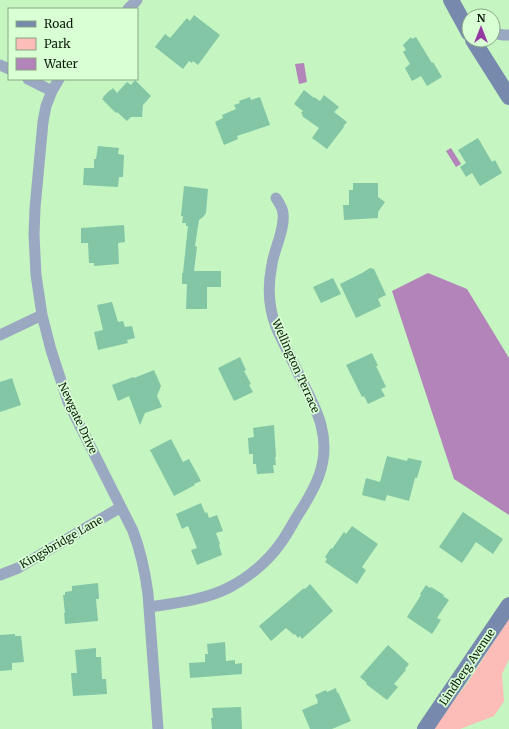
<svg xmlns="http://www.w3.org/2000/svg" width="509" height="729" font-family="Merriweather,serif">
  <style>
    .green { fill: #fcbcb8 }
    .water { fill: #b284b9 }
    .building { fill: #82c6a5 }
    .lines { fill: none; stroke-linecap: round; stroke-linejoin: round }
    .street { stroke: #9ba8c1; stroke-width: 11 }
    .secondary { stroke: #778aae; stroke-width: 16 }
    .labels { text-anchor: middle; stroke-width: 3.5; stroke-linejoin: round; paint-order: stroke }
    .street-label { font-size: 11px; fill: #0d1e0c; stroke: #d9ffd5 }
  </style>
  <rect width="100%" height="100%" fill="#c5f5c0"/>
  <path class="green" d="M509,618v41l-7,15 2,27 -10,15 -34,13h-27l37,-50z"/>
  <path class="water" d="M304,63l3,19 -8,2 -4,-20z
    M451,148l10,16 -5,3 -10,-16z
    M428,273l39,16 42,69v157l-55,-36 -62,-188z"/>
  <path class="building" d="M194,15l26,20 -22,30 -5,-4 -1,2 -3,-2 -6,8 -28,-22 10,-13 5,4 17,-20 3,3z
    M411,37l1,2 4,-2 16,26 1,-1 9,15 -15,9 -6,-10 -9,5 -7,-13 5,-4 -7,-12 3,-2 -3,-5z
    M135,80l16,16 -8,9 -1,12h-11l-4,4 -10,-9 -1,1 -14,-14 2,-2h-1l7,-7h1l2,-2 4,5 10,-11 4,3z
    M304,90l10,8v-1l6,4 4,-6 15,12 -5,5 13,10 -4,5h1l-17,22 -15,-11 7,-10 -17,-12 1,-1 -2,-2 2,-2 -9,-7z
    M250,97l1,3 9,-3 10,28 -33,11 1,3 -14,6 -9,-23 8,-4 -1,-3 14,-6 -2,-4 6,-2 -1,-2z
    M478,138l14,24 3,-2 7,13 -22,13 -8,-13 -6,4 -6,-10 6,-4 -8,-13z
    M98,146l21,2 -1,6 6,1 -1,22h-4l-1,10 -35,-2 1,-17h10v-9h2z
    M353,183h25v14l7,5 -7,10v6l-34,2 -1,-15h6v-15h4z
    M184,186l24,3 -2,24 -3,4 -4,3 -4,26 2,1 -3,24h27v16h-14v22h-21l1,-25h-5v-11h1l5,-47h-2v-3h-4l1,-7h-2z
    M124,225l1,17 -7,1 1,21 -25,2v-3h-5l-1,-20h-7v-15z
    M370,268l4,1 12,26 -8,4 3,7 -25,12 -16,-34 24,-12 1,-1z
    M333,278l8,16 -20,9 -8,-16z
    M112,302l6,20 5,-1 2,6 7,-1 3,12 -8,2 1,3 -30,7 -4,-18 9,-2 -6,-25z
    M372,353l6,13h-2l10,21 -5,2 4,7 -17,8 -4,-8 -2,1 -16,-32z
    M240,357l6,13 -2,1 7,13 -2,1 4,7 -19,9 -16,-33z
    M154,370l7,16 -4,10 5,11 -17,6 -5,12 -11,-29 -11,5 -6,-16 21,-8 1,1z
    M12,378l9,27 -21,7v-30z
    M274,425l2,32h-1l1,8h-3l1,8 -17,1 -1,-10h-3v-10h-4l-1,-16 6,-1 -1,-9z
    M171,439l12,23 6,-3 12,22 -7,3 1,1 -21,11 -24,-46z
    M387,456l20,5 1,-3 14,3 -5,17h-2l-6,23 -22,-6 -2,6 -23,-6 4,-17 14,4z
    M201,503l4,10 2,-1 2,6 8,-3 6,16 -7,2 4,11 -1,1 3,10 -25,10 -6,-15 6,-2 -9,-22 -6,3 -6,-15z
    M463,512l40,27 -10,15 -17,-12 -14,21 -23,-16z
    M352,526l26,18 -16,23 4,3 -9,14 -32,-22 2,-3 -2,-2 6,-9 1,1 12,-17 2,2z
    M98,583l1,16h-3l2,22 -33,3 -1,-11h1l-2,-18h2v-3l7,-1v-5z
    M310,584l23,27 -31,28 -2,-3 -2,2 -3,-4 -1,1 -8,-7 -15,13 -12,-15 45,-38 1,1z
    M426,585l4,3 1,-1 13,8 -1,1 6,4 -12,18 4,2 -9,14 -25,-17 14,-22 -1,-1z
    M15,634v2h6l3,26 -12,1v7l-12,1v-36z
    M225,642l1,19 9,-1v4l7,-1v11l-52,4 -1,-15 16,-1v-8h3l-1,-10z
    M388,645l21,19 -4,5 1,1 -12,14 4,3 -11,13 -21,-16 1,-1 -7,-6z
    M96,648v9h5l1,22h4l1,15 -34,2 -2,-23h6l-2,-23z
    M336,688l1,5 1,-1 13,29 -19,8h-22l-8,-19 16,-7 -1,-2h1l-3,-6 11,-5 1,2z
    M241,707l1,22h-30l-1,-11h2l-1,-10z"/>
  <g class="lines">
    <path class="street" d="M128,9l9,-9
      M493,33l10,2h6
      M0,65l9,4
      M28,79l24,12
      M59,79l-7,12 -6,15 -3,16 -8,86 -1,27 2,40 6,40 9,35 17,52 65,129c8,21 12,40 15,63l10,135
      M0,335l42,-20
      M0,575l18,-7 103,-61
      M149,607c27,-4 56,-7 81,-20 19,-10 38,-26 50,-43 6,-8 11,-17 16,-26 19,-29 35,-56 25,-93 -3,-12 -9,-24 -15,-36 -7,-14 -14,-29 -21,-43 -6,-12 -12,-24 -14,-37 -3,-15 -2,-30 1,-45 2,-14 13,-35 11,-50 0,-6 -4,-11 -7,-16"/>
    <path class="secondary" d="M451,0l18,33
      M473,40l36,57
      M425,729l84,-124"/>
  </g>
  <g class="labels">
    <g class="street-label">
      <text transform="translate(296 366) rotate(66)" y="4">Wellington Terrace</text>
      <text transform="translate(78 418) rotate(65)" y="4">Newgate Drive</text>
      <text transform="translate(61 542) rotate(-30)" y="4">Kingsbridge Lane</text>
      <text transform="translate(467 667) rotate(-56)" y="4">Lindberg Avenue</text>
    </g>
  </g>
  <rect x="8" y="8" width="130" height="72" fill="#d9ffd5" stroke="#87a585"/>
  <rect x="16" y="21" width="20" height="6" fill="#778aae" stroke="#87a585"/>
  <text x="44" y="28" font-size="12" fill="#0d1e0c">Road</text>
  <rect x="16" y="38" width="20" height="12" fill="#fcbcb8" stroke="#87a585"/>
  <text x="44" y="48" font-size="12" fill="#0d1e0c">Park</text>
  <rect x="16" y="58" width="20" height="12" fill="#b284b9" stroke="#87a585"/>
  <text x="44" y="68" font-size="12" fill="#0d1e0c">Water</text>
  <g transform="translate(481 28)"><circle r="19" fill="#d9ffd5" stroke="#87a585"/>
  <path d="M0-3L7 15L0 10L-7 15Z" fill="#9539a3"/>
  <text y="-6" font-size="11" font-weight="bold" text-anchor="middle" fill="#0d1e0c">N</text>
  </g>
</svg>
